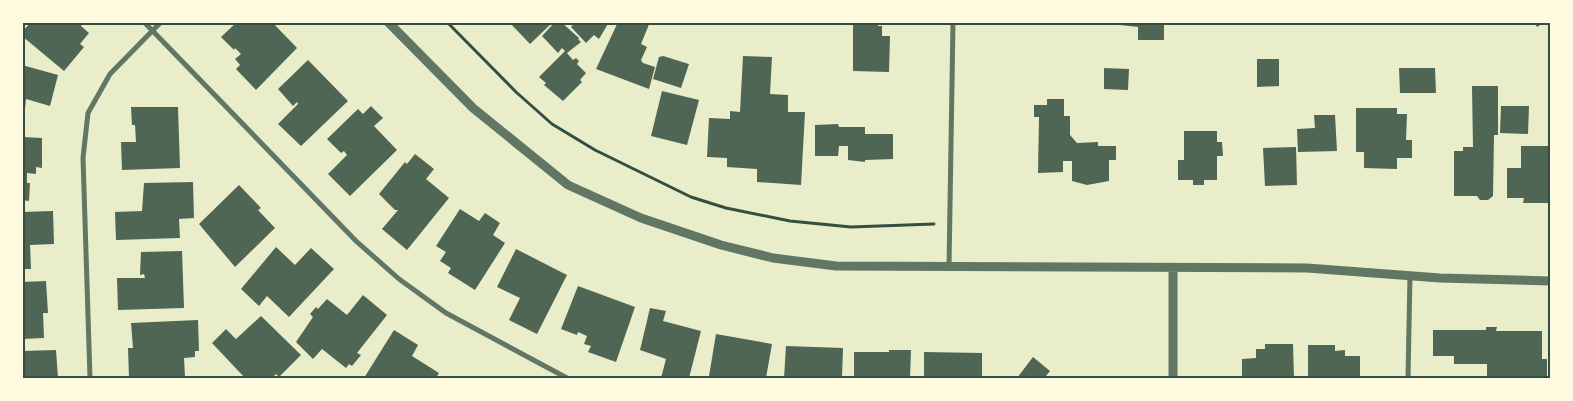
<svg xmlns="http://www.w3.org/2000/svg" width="1573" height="401" font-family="Literata,serif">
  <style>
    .building { fill: #4f6655 }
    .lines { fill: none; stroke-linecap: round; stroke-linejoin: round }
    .path { stroke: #344e41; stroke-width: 3 }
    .minor { stroke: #617663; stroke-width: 5 }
    .tertiary { stroke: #617663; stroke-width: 9 }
    .neatline { fill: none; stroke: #344e41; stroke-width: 2 }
  </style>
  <rect width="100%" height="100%" fill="#e9edc9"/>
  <path class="building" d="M31,22h53l-3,4 8,7 -9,11 4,3 -20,24 -42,-35v-4z
    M237,22h35l25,26 -41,42 -20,-21 4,-4 -5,-6 6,-5 -6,-6 -1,2 -13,-13z
    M509,22h44l-23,22z
    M555,22h6l18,16 -1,1 3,3 -14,11 6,7 3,-2 3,3 -2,3 9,9 -6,7 2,2 -19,19 -19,-16 2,-2 -7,-6 26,-26 -3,-3 -4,5 -16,-17z
    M575,22h34l-10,17 -5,-4 -8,8 -15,-16z
    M618,22h32l-9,22 6,3 -6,13 2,3 12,4 -6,22 -53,-20z
    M853,22h25v4h4v10h8l-1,36 -36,-1z
    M1120,22h44v18h-26v-13l-18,-2z
    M1534,22h11l-8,5z
    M663,56l26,8 -8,24 -28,-9 6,-22z
    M743,56l29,1 -2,37 18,1v17h17l-4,73 -44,-3v-13l-30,-2v-9l-20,-1 2,-39 21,1v-8l10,1z
    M1257,59h22v27l-22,1z
    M308,60l40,41 -47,45 -23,-22 20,-20 -1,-2 -4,4 -15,-17z
    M22,65l36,10 -8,31 -24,-7 -1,10 -3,-2z
    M1104,68l25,1 -1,21 -24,-1z
    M1399,68h36l1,25h-36z
    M1472,86h26v49h-4l-1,61 -5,4h-8l-3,-4h-23v-45h9v-4h10z
    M662,91l37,9 -12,45 -36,-9z
    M1047,99h17v17h6v19l7,8 21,-1v4h18v14h-7v21l-22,4 -15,-4v-20h-9v11l-25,1 1,-56h-5v-12h13z
    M371,106l12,12 -9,8 23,24 -47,46 -22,-22 19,-19 -3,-4 -3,2 -14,-14 31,-30 5,5z
    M1501,106h28l-1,28 -28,-1z
    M131,107h47l2,61 -58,2 -1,-28h15l-1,-17h-3z
    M1356,108h41v6h10l-1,26h6v18h-15v11l-33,-1v-16h-8z
    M1314,115h21l2,36 -39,1 -1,-23 18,-1z
    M838,124l1,3h26v7h28v25l-28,1v2l-17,-2v-14h-9l-1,10h-23v-31z
    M1184,131h33v11h5l1,14h-6v24h-13v5h-11v-5h-15v-20h6z
    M24,137l18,1v30l-6,-1v7l-9,-1v10h3l-1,18 -7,-1z
    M1521,146h29v57h-27l1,-5h-17v-30h14z
    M1296,147l1,38 -32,1 -2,-38z
    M415,154l19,15 -8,10 23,19 -42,52 -25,-21 16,-19h-3l-16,-16 26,-32 2,2z
    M193,182l1,36 -15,1 1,19 -64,2 -1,-28 27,-1 2,-28z
    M239,185l22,23 -3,2 17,18 -40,39 -36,-43z
    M460,209l19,12 6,-8 15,10 -7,12 12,8 -30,47 -27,-17 3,-5 -11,-7 6,-9 -10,-6z
    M53,211l1,33 -24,1 1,24h-9v-57z
    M276,247l19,18 16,-17 23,21 -45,48 -22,-21 -8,10 -18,-17z
    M516,249l51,26 -30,59 -28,-14 11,-22 -23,-11z
    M182,251l2,57 -66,2 -1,-32h28l-1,-4 -4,1 1,-23z
    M46,281l2,32h-5l1,25 -22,1v-57z
    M578,286l57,21 -19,55 -28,-10 3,-6 -7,-2 3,-8 -9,-4 -1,3 -16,-6z
    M363,295l24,20 -30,38 4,2 -9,11 -3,-2 -3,4 -24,-19 -9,10 -17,-17 17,-25 -3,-3 6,-7 2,2 9,-10 20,16z
    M650,308l16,3 -3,10 38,10 -12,47h-28l5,-19 -26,-9z
    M261,316l40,39 -22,22 -3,-3 -4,4h-11l-3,-2 -2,2h-11l-33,-35 14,-14 10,10z
    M198,320l1,31h-4v6l-11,1 1,19 -56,1 -1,-30h5l-2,-25z
    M1486,327h11l-1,4h46v28h5v18h-60v-13h-33v-8h-21v-26h53z
    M394,330l24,15 -6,11 27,17 -3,5h-72z
    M716,334l56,10 -6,34h-39l-18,-2z
    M1265,344h28l1,34h-52v-19l14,-1v-9h9z
    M1308,345h27v6l10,-1v6h15v22h-52z
    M786,346l57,2 -1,30h-58z
    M56,350l2,28h-36v-27z
    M889,350h22l-1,28h-56v-26h35z
    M924,352l58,1v25h-58z
    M1033,357l17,14 -4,5 3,2h-32z"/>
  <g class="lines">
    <path class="path" d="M447,22l69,70 36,32 43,26 96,47 35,11 64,13 61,6 83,-3"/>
    <path class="minor" d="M144,22l212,219 43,38 47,34 121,65
      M949,267l4,-245
      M90,378l-7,-220 5,-45 22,-39 51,-52
      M1408,378l2,-103"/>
    <path class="tertiary" d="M388,22l85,86 95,77 73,33 80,27 52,13 63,8 471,2 133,10 110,3
      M1173,269v109"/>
  </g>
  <rect width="1573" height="401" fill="none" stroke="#fefae0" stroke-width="48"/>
  <rect x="24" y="24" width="1525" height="353" class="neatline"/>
</svg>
